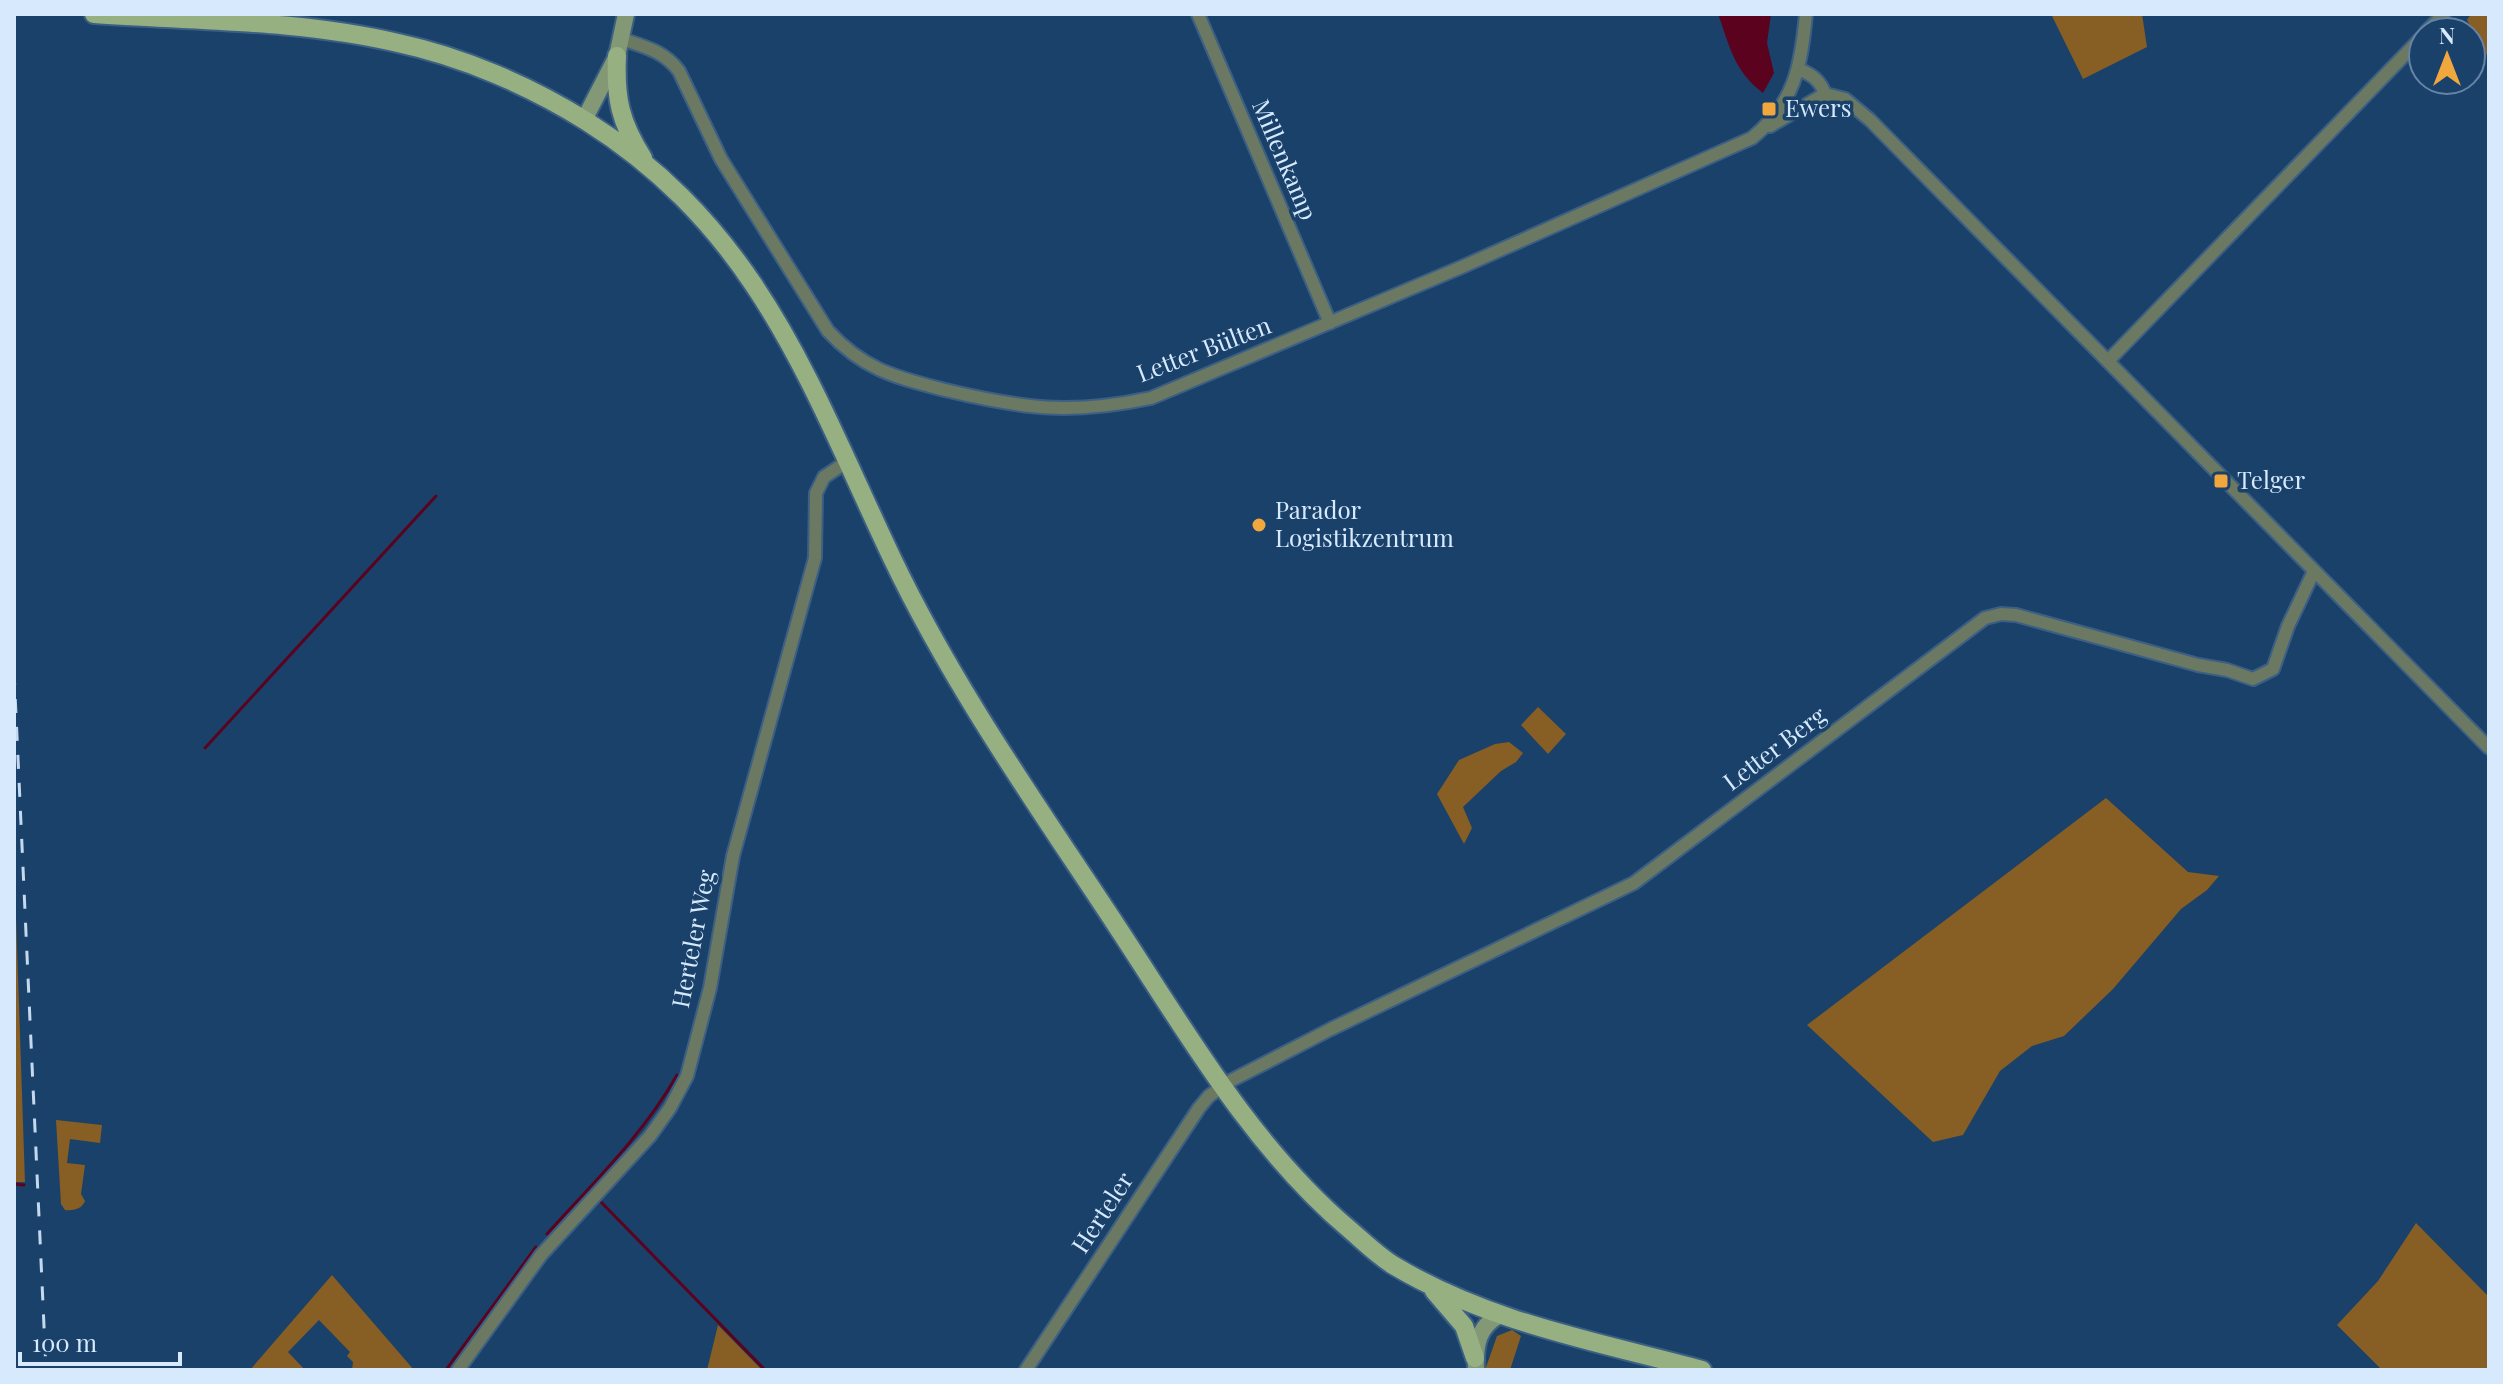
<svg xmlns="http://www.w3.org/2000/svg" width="2503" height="1384" font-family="'Playfair Display',serif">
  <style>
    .green { fill: #875e23 }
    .water { fill: #5b031e }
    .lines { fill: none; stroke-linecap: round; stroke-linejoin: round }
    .stream { stroke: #5b031e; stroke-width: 3 }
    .street-casing { stroke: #3c5f84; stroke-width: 16 }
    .secondary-casing { stroke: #3c5f84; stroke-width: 20 }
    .primary-casing { stroke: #3c5f84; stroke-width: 22 }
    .street { stroke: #6b7862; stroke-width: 12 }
    .secondary { stroke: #839874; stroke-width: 16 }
    .primary { stroke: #96b082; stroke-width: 18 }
    .rail { stroke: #c4d8ee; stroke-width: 3; stroke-dasharray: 14 14; stroke-linecap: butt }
    .poi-dot { fill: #f0a73e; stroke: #1a416a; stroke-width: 3 }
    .labels { text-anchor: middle; stroke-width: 7; stroke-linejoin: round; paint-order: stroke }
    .poi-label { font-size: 24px; fill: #d7e9fd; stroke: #1a416a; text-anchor: start }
    .street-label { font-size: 24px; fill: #d7e9fd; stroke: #1a416a }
  </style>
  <rect width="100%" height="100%" fill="#1a416a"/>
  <path class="green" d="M2051,14h91l5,33 -64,32z
    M2471,14h18v45l-22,-39z
    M1538,707l28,27 -18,20 -27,-29z
    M1509,742l14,11 -7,9 -15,9 -38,36 9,21 -8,16 -27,-50 22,-34 36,-16z
    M2106,798l82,74 31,4 -12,14 -26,19 -68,80 -49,47 -32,10 -32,25 -37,64 -30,7 -126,-117z
    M14,858l11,324h-11z
    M56,1120l46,5 -2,18 -30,-4 -3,24 18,2 -4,29 4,7c-3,8 -12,10 -20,9l-4,-6z
    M2416,1223l73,74v73h-107l-45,-45 41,-44z
    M332,1275l82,95h-62l1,-8 -6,-6 3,-4 -31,-32 -31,32 17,18h-55z
    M718,1325l44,45h-55z
    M1512,1330l9,6 -11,34h-25l12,-34z"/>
  <path class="water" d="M1718,14h53l-4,29 7,30 -11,20c-29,-22 -33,-46 -45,-79z"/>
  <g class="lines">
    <path class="stream" d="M205,748l231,-252
      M14,1184l10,1
      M601,1202l164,168
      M547,1234c46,-51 96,-99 130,-159
      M446,1370l90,-123"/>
    <g class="street-casing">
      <path id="street" d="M1198,14l132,309
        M2426,32l18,-18
        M622,39c23,8 42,12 57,32l42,88 107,172c36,39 67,46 117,59 80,19 125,25 206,8l313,-132 288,-128c43,-35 49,-72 54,-124
        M1799,69c13,6 21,11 26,25
        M1825,94l20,5 25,21 619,628
        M1770,126l55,-32
        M2108,361l315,-325
        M458,1370l83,-115 109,-119 20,-28 17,-32 23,-88 23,-132 82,-298 1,-65 8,-16 24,-16
        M1026,1370l173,-262 10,-12 23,-16 99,-51 303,-146 351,-265 16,-4 15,1 182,50 29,5 26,9 20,-10 15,-43 26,-55"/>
    </g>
    <g class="secondary-casing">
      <path id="secondary" d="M584,120l33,-64 9,-42
        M1476,1370c-1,-24 2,-44 24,-55"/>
    </g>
    <g class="primary-casing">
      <path id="primary" d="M94,14c102,7 205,6 304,29 65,14 132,43 188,78 173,109 223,262 306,437 62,130 145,247 224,367 70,106 135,221 233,304 14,12 28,26 44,36 97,58 202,76 309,105
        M617,56c-2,42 3,66 26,102
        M1434,1291l30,35 11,32"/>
    </g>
    <use href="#street" class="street"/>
    <use href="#secondary" class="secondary"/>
    <use href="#primary" class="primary"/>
    <path class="rail" d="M14,671l32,699"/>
  </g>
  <g class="poi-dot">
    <rect x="1761" y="101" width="16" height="16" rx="4"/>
    <rect x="2213" y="473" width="16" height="16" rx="4"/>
    <circle cx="1259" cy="525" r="8"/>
  </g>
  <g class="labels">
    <g class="poi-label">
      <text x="1785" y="117">Ewers</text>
      <text x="2237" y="489">Telger</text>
      <text x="1275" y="519">Parador<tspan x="1275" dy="28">Logistikzentrum</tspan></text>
    </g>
    <g class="street-label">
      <text transform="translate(1284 160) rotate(67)" y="8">Millenkamp</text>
      <text transform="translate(1204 350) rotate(-21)" y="8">Letter Bülten</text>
      <text transform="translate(1775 749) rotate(-37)" y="8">Letter Berg</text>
      <text transform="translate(694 939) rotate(-79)" y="8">Herteler Weg</text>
      <text transform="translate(1103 1213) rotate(-57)" y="8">Herteler</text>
    </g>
  </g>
  <rect width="2503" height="1384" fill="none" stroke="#d7e9fd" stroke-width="32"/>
  <g transform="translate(2447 56)"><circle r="38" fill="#1a416a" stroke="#6684a5" stroke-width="2"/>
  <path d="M0-6L14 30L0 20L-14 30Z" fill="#f0a73e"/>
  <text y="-12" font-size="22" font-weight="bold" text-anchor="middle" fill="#d7e9fd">N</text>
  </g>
  <path d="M20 1352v12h160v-12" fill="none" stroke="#d7e9fd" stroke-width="4"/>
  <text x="32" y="1352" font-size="24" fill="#d7e9fd" stroke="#1a416a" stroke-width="6" paint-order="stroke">100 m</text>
</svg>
